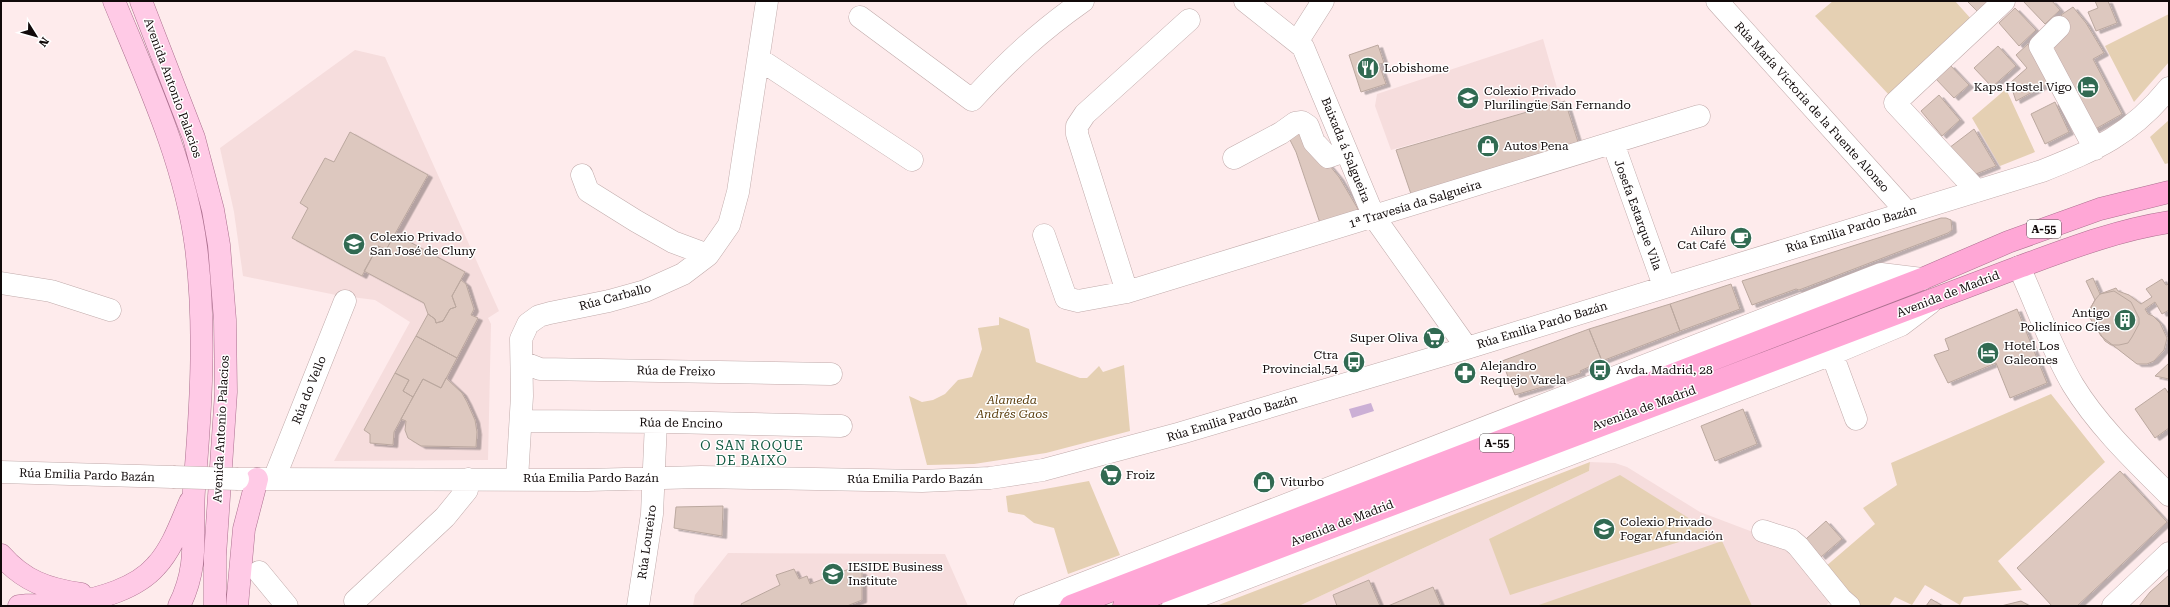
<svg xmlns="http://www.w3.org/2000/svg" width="2170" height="607" font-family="'Roboto Serif',serif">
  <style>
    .built { fill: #f6dddd }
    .green { fill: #e5d0b3 }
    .water { fill: #cbafd5 }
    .building { fill: #ddc8bf; stroke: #bba89f; filter: url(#shadow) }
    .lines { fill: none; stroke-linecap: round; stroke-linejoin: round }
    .minor-casing { stroke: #c1abab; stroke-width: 23 }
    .major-casing { stroke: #ac708f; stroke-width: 23 }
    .highway-casing { stroke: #ac708f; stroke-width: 23 }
    .minor { stroke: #fff; stroke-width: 22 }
    .major { stroke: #ffcae6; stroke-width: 22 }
    .highway { stroke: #ffa7d6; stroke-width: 22 }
    .minor-bridge-casing { stroke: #c1abab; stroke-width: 23; stroke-linecap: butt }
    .minor-bridge { stroke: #fff; stroke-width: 22 }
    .labels { text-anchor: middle; stroke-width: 3; stroke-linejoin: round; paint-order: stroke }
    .shield { fill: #fff; stroke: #585454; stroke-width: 1 }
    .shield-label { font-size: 11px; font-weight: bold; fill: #110a0a }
    .poi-label { font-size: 12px; fill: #110a0a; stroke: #fff; text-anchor: start }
    .street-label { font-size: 12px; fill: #110a0a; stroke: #fff }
    .park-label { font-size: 12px; font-style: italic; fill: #5c3f0f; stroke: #fff }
    .neighbourhood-label { font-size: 13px; letter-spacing: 1px; fill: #0f573e; stroke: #fff }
  </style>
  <defs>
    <filter id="shadow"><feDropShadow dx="4.5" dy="2.5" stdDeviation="0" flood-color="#0004"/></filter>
  </defs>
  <rect width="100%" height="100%" fill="#feebec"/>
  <path class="built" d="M1543,39l18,63 -170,48 -16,-44 2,-12z
    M355,50l30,7 114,254 -11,7 3,6 -3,136 -154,1 76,-139 -35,-22 -39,-5 -93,-19 -9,-64 -14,-64z
    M1590,462l25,1 12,4 73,45 90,34 42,52 -6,8h-527l290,-135z
    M728,553l217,1 23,52h-275l2,-11z"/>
  <path class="green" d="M1833,1h122l17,19 -82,76 -75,-80z
    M2169,14v48l-35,40 -29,-56z
    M2006,89l29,63 -35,14 -28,-48z
    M2169,120v43l-4,1 -15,-27z
    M999,317l30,12 7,33 44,16h7l12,-12 4,6 21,-7 6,66 -84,22 -72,11 -47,1 -18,-69 13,6 11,-2 12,-6 13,-14 14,-3 10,-28 -4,-21 21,-3z
    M2051,394l54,68 -107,99 24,29 -58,7 -4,8 -35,-20 -13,20 -17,-8 -6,9h-29l-14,-12 -21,-27 50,-43 -12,-16 34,-23 -6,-22z
    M1590,462l-1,9 -290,135h-83z
    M1620,475l91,57 -201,63 -21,-56z
    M1089,481l31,74 -52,19 -14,-46 -20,-5 -10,-8 -16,-3 -2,-16z
    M1722,541l30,65h-216z"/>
  <path class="water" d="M1371,403l3,8 -22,7 -3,-9z"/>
  <path class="building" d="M1967,1h25l-13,12z
    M2023,1h29l8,9 -15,14z
    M2095,1h13l9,22 -21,8 -8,-19 10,-4z
    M2073,7l13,16 18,30 -11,6 29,55 -30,17 -45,-85 23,-21 -9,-10z
    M2015,8l21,22 -17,16 -20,-23z
    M2028,44l21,39 -33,18 -6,-18 17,-15 -11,-13z
    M1378,45l6,18 -5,1 7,20 -25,8 -12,-37z
    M1998,46l18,20 -24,21 -18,-19z
    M1950,65l19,20 -15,13 -19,-20z
    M1939,95l21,25 -18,16 -21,-25z
    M1565,101l13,41 -167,52 -15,-44z
    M2055,102l14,30 -24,12 -14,-30z
    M1302,126l9,17 28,34 19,32 -2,9 -34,11 -26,-77 -9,-18z
    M1974,129l22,37 -25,10 -22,-28z
    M350,132l78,43 -42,75 -8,-4 -16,30 -70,-38 16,-30 -8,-5 25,-45 9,4z
    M1941,218h5l5,2 1,10 -4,3 -149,57 -3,-1 -44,16 -10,-24z
    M395,234l70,38 -13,24 4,11 -6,2 -7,12 -7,2 -1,-4 -7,-5 -4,-11 -60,-32 14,-25 8,4z
    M2093,278l7,16 16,-6 2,3 11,4 12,9 11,-7 -6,-8 16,-10 4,6 3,-1v26l-7,4 -7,-12 -10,7 3,5 5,2 7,7 7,15 -3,12 -10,11 -7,3h-10l-36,-28 -11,-18 1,-11 4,-7 -9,-19z
    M461,280l5,4 8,25 -3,6 7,3 -21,40 -41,-22 12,-22 7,5 1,4 7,-2 7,-12 6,-2 -4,-11z
    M1731,284l9,25 -60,22 -10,-27z
    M2114,291l17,11 8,16v6l-7,13 -4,6 -9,2h-8l-6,-4 -15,-23 1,-11 4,-7 5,-6z
    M1670,304l10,27 -78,30 -13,-32z
    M2017,309l30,74 -37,15 -14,-35 -48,20 -14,-28 15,-5 -4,-11z
    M1589,329l13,32 -22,10 1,2 -32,10v2l-34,10 -13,-34z
    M416,336l41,22 -16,30 -18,-9 -10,18 -10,-6 6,-11 -14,-7z
    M2169,363v16l-14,-3z
    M395,373l14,7 -6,11 10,6 -19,35 -1,13 -23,-2v-9l-6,-4z
    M446,378l16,15 5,9 8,18 2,12 -1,15 -55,-1 -13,-8 -3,-8 1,-9 -5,-2 22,-40 18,9z
    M2165,388l4,6v34l-14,10 -20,-29z
    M1743,409l14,35 -42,17 -14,-35z
    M2120,471l47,51 -90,84h-25l-35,-38z
    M723,506l-1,30 -48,-8 2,-21z
    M1826,521l16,18 -21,18 -15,-18z
    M794,569l5,10 8,-3 3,8 39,-15 1,2 12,1v28l-15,6h-105l-1,-2 39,-19 -4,-10z
    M2169,575v31h-30l11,-14z
    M1369,580l11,26h-43l-4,-11z
    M1433,587l8,19h-53z
    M1931,599l12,7h-17z
    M2021,601l9,5h-29z"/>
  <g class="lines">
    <g class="minor-casing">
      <path id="minor" d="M1245,1l58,46 71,170 93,131
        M1717,1l190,211
        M860,17l112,83c36,-39 67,-68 111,-99
        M2059,27l-19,19 55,103
        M1297,42l26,-41
        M759,59l153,101
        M1613,143l51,143
        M1234,158l47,-25 14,-10 7,-1 6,4 6,16 14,15 17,-6
        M582,175l6,16 48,30 37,21 35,13
        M1977,191l-82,-88 109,-102
        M1044,235l22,63 12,3 49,-9 572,-176
        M2019,267c18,39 32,81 54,118 25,41 63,77 96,110
        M1,283l50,8 59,19
        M1127,292l-50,-158v-8l8,-12 104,-94
        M1832,354l24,65
        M522,362l18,7 291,5
        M521,421l148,1 172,4
        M1,472l172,5
        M238,479l349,1 114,-3 221,4 68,-3 53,-8 138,-37 286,-85 575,-177c55,-22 89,-36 127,-83
        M274,479l71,-178
        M517,479l5,-83 -1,-57 7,-15 11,-8 11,-3 59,-12 36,-10 38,-17 25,-19 21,-30 9,-33 29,-191
        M1763,531l28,9 7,6 43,53 8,7
        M259,572l28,34
        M355,601l90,-84 22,-27 1,-11
        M638,606l14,-92 4,-92
        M1025,606l856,-332 41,5
        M1173,606l659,-252 69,-29 29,-22
        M2113,606l56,-53"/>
    </g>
    <g class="major-casing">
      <path id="major" d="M114,1c32,78 71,161 82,246 10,80 5,162 -2,243 -3,44 6,74 -15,116
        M141,1l53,137 19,72 6,35 6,75 1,72 -11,164v50
        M1,555c23,26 46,34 80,39
        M19,606c17,-3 35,1 52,-2 29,-6 65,-15 85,-38 16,-17 25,-43 34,-64
        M237,606l7,-77 13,-50"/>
    </g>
    <g class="highway-casing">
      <path id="highway" d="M1071,606l851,-327 86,-37 92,-33 69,-17
        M1124,606l895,-339c49,-18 98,-37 150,-45"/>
    </g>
    <use href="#minor" class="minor"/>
    <use href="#major" class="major"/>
    <use href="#highway" class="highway"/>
    <g class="minor-bridge-casing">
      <path id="minor-bridge" d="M173,477l65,2"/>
    </g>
    <use href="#minor-bridge" class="minor-bridge"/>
  </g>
  <defs>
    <g id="restaurant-disc" transform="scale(1.15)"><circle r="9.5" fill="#316a52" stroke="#fff"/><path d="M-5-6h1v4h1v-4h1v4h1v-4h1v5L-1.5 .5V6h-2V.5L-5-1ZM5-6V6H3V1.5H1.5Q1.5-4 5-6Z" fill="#fff"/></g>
    <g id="hotel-disc" transform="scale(1.15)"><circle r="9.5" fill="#316a52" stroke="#fff"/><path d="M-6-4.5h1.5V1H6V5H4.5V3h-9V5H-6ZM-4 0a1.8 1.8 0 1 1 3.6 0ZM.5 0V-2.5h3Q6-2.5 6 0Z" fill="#fff"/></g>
    <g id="school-disc" transform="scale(1.15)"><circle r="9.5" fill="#316a52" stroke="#fff"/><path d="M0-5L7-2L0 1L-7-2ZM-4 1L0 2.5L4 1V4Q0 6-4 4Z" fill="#fff"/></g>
    <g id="shop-disc" transform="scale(1.15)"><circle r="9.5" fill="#316a52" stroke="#fff"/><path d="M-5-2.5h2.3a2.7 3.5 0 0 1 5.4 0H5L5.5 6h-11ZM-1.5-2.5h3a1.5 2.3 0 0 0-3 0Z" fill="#fff"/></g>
    <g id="cafe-disc" transform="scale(1.15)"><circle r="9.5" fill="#316a52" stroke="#fff"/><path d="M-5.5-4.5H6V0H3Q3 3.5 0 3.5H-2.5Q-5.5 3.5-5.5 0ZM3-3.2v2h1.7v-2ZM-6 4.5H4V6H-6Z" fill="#fff"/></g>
    <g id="building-disc" transform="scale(1.15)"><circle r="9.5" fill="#316a52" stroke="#fff"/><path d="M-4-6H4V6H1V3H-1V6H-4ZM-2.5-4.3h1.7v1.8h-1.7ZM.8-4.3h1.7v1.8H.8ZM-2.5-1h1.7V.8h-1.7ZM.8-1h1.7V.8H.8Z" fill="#fff"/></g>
    <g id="supermarket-disc" transform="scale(1.15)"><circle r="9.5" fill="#316a52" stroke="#fff"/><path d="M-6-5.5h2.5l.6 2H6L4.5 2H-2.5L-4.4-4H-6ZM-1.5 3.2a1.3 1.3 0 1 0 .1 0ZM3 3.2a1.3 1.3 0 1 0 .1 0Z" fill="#fff"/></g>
    <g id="bus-disc" transform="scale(1.15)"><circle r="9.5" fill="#316a52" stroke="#fff"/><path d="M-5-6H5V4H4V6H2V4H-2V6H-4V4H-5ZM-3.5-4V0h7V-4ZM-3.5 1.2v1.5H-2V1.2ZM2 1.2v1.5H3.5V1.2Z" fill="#fff"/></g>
    <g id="pharmacy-disc" transform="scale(1.15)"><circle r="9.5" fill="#316a52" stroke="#fff"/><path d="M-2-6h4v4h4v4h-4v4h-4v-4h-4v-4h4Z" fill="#fff"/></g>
    <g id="university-disc" transform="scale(1.15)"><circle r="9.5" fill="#316a52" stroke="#fff"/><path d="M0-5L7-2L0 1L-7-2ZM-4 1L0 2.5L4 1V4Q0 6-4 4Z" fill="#fff"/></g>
  </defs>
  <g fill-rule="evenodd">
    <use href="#restaurant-disc" x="1368" y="68"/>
    <use href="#hotel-disc" x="2088" y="87"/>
    <use href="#school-disc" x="1468" y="98"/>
    <use href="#shop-disc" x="1488" y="146"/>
    <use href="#cafe-disc" x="1741" y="238"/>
    <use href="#school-disc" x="354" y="244"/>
    <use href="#building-disc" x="2125" y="320"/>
    <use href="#supermarket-disc" x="1434" y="338"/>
    <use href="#hotel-disc" x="1988" y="353"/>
    <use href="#bus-disc" x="1354" y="362"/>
    <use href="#bus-disc" x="1600" y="370"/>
    <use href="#pharmacy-disc" x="1465" y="373"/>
    <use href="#supermarket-disc" x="1111" y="475"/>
    <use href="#shop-disc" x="1264" y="482"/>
    <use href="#school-disc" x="1604" y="529"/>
    <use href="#university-disc" x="833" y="574"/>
  </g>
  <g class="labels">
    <g class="shield">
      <rect x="2027" y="220" width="34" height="18" rx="3"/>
      <rect x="1480" y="434" width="34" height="18" rx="3"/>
    </g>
    <g class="shield-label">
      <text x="2044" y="233">A-55</text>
      <text x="1497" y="447">A-55</text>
    </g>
    <g class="poi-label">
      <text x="1384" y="72">Lobishome</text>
      <text x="2072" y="91" text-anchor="end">Kaps Hostel Vigo</text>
      <text x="1484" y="95">Colexio Privado<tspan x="1484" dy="14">Plurilingüe San Fernando</tspan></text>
      <text x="1504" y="150">Autos Pena</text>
      <text x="1726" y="235" text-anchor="end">Ailuro<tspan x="1726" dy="14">Cat Café</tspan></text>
      <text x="370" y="241">Colexio Privado<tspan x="370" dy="14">San José de Cluny</tspan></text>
      <text x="2110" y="317" text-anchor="end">Antigo<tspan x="2110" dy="14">Policlínico Cíes</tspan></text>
      <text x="1418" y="342" text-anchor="end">Super Oliva</text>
      <text x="2004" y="350">Hotel Los<tspan x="2004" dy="14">Galeones</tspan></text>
      <text x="1338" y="359" text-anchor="end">Ctra<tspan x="1338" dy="14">Provincial,54</tspan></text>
      <text x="1480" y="370">Alejandro<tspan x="1480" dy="14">Requejo Varela</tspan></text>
      <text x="1616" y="374">Avda. Madrid, 28</text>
      <text x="1126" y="479">Froiz</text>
      <text x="1280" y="486">Viturbo</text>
      <text x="1620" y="526">Colexio Privado<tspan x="1620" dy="14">Fogar Afundación</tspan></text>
      <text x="848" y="571">IESIDE Business<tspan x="848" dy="14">Institute</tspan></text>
    </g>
    <g class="street-label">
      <text transform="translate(173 88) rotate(70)" y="4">Avenida Antonio Palacios</text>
      <text transform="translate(1812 107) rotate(48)" y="4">Rúa María Victoria de la Fuente Alonso</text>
      <text transform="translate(1346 150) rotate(68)" y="4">Baixada á Salgueira</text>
      <text transform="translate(1415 204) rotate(-17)" y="4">1ª Travesía da Salgueira</text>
      <text transform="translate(1638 215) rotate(70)" y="4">Josefa Estarque Vila</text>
      <text transform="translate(1851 229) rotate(-17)" y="4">Rúa Emilia Pardo Bazán</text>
      <text transform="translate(1948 294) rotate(-21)" y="4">Avenida de Madrid</text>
      <text transform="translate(615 297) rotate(-15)" y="4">Rúa Carballo</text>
      <text transform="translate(1542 325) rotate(-17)" y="4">Rúa Emilia Pardo Bazán</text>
      <text transform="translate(676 371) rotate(1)" y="4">Rúa de Freixo</text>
      <text transform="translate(309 390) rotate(-68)" y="4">Rúa do Vello</text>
      <text transform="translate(1644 408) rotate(-20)" y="4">Avenida de Madrid</text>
      <text transform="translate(1232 418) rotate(-17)" y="4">Rúa Emilia Pardo Bazán</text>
      <text transform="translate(681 423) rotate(1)" y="4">Rúa de Encino</text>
      <text transform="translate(221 429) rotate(-87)" y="4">Avenida Antonio Palacios</text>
      <text transform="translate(87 475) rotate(2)" y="4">Rúa Emilia Pardo Bazán</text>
      <text x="591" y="482">Rúa Emilia Pardo Bazán</text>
      <text x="915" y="483">Rúa Emilia Pardo Bazán</text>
      <text transform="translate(1342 523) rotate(-21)" y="4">Avenida de Madrid</text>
      <text transform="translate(647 542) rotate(-82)" y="4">Rúa Loureiro</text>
    </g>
    <g class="park-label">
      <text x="1012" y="404">Alameda<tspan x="1012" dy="14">Andrés Gaos</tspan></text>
    </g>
    <g class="neighbourhood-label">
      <text x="752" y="450">O SAN ROQUE<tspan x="752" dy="15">DE BAIXO</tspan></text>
    </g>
  </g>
  <rect width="2170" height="607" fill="none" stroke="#110a0a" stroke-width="4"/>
  <g transform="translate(36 36) rotate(127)" stroke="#ffffff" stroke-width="3" paint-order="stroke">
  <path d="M0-3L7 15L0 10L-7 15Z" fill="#110a0a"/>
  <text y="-6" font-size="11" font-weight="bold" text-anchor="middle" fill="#110a0a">N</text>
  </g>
</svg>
